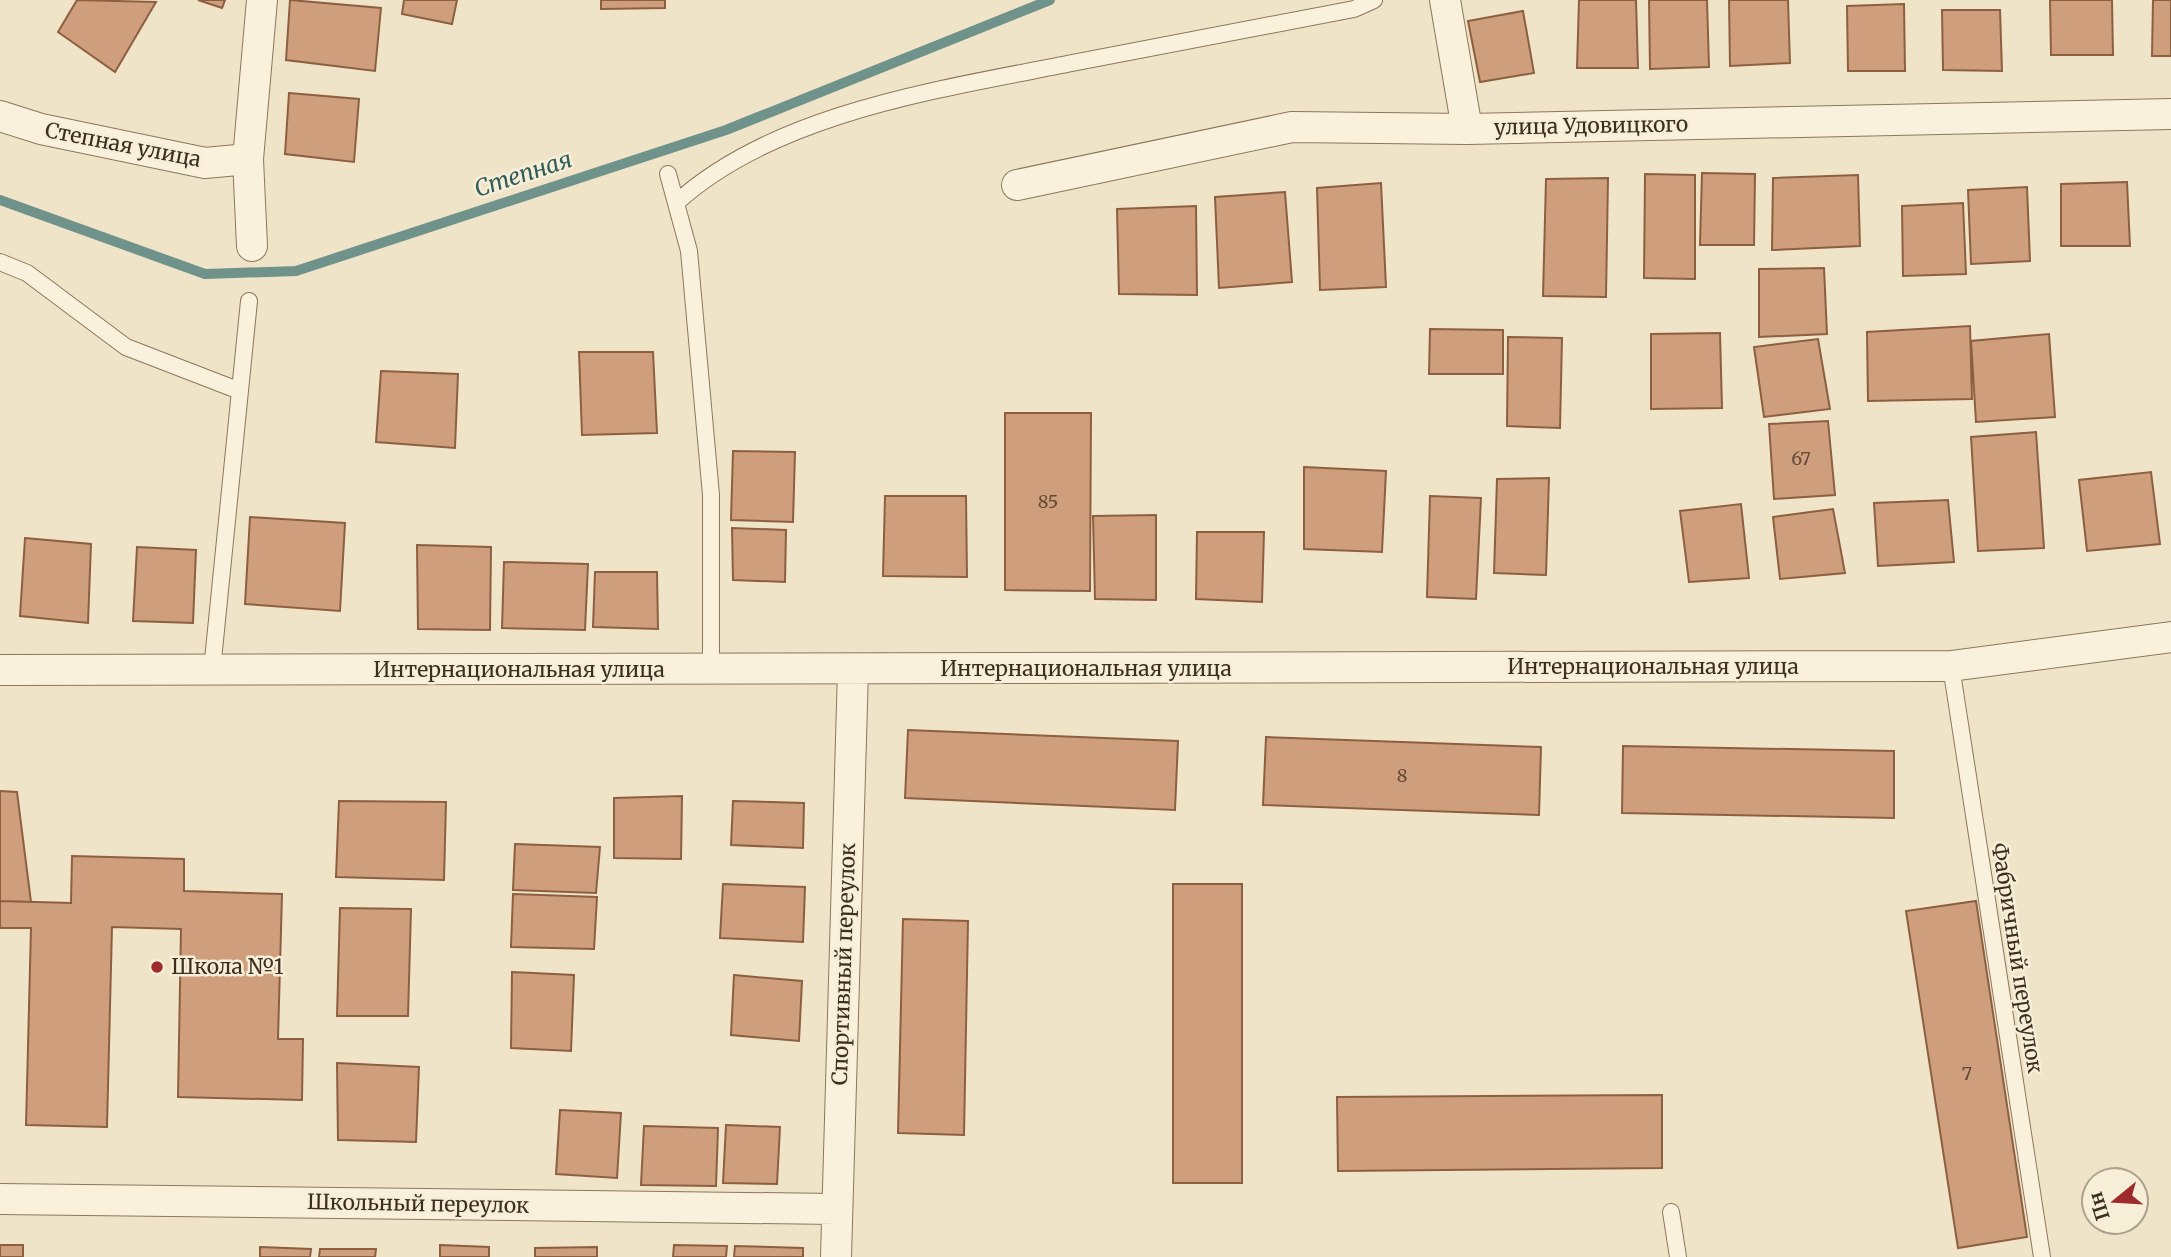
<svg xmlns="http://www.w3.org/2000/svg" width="2171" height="1257" font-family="Merriweather,serif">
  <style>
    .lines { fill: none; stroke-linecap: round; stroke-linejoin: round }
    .stream { stroke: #6f938a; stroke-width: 10 }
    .building { fill: #cf9f7d; stroke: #8d5f41; stroke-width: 2 }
    .service-casing { stroke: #8d765c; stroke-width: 18 }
    .minor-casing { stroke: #8d765c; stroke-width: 32 }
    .service { stroke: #faf1dc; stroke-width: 16 }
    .minor { stroke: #faf1dc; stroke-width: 30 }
    .poi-dot { fill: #9e2a2b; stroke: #f7eed8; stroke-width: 2.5 }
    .labels { text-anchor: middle; stroke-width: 5; stroke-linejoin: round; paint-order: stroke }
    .number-label { font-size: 18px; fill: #624a37 }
    .street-label { font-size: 21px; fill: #3d2e20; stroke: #f7eed8 }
    .poi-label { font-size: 21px; fill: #3d2e20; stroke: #f7eed8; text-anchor: start }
    .water-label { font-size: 23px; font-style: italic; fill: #2f5d5a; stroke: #f7eed8 }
  </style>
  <rect width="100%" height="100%" fill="#f0e4c8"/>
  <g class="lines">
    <path class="stream" d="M0,200l205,74 91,-3 430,-141 324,-130"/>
  </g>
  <path class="building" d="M77,0l79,2 -41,70 -57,-40z
    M198,0h27l-3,8z
    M290,0l91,8 -6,63 -89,-11z
    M404,0h53l-5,24 -50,-10z
    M601,0h64v8l-64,1z
    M1579,0h57l2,68h-61z
    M1649,0h58l2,67 -59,2z
    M1729,0h59l2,63 -60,3z
    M2050,0h62l1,55h-62z
    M2153,0h18v56h-19z
    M1904,4l1,67h-57l-1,-65z
    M1942,10h58l2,61 -59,-1z
    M1523,11l11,62 -54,9 -12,-61z
    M289,93l70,6 -5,63 -69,-8z
    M1702,173l53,1 -1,71h-54z
    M1645,174l50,1v104l-51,-1z
    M1858,175l2,71 -88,4 1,-72z
    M1608,178l-2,119 -63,-1 3,-117z
    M2127,182l3,64h-69v-62z
    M1381,183l5,104 -66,3 -3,-102z
    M2027,187l3,74 -59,3 -3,-74z
    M1285,192l7,90 -73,6 -4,-91z
    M1963,203l3,71 -63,2 -1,-70z
    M1196,206l1,89 -78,-1 -2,-85z
    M1824,268l3,66 -68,3v-68z
    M1970,326l2,73 -104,2 -1,-69z
    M1430,329l73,1v44h-74z
    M1720,333l2,75 -71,1v-75z
    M2049,334l6,83 -79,5 -5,-81z
    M1508,337l54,1 -2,90 -53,-2z
    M1818,339l12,70 -66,8 -10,-70z
    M579,352h74l4,81 -75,2z
    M381,371l77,3 -3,74 -79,-6z
    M1005,413h86l-1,178 -85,-1z
    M1828,421l7,74 -61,4 -5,-75z
    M2036,432l8,116 -66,3 -7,-114z
    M733,451l62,1 -2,70 -62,-2z
    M1304,467l82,4 -4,81 -78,-3z
    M2151,472l9,72 -73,7 -8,-71z
    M1549,478l-3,97 -52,-2 3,-94z
    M885,496h81l1,81 -84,-1z
    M1430,496l51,2 -5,101 -49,-2z
    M1948,500l6,62 -76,4 -4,-63z
    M1741,504l8,74 -60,4 -9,-71z
    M1833,509l12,64 -65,6 -7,-62z
    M1156,515v85l-61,-1 -2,-83z
    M250,517l95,6 -5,88 -95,-7z
    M732,528l54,2 -1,52 -52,-2z
    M1197,532h67l-2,70 -66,-3z
    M25,538l66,6 -3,79 -68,-7z
    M417,545l74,2 -1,83 -72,-1z
    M137,547l59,3 -3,73 -60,-2z
    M504,562l84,2 -3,66 -83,-2z
    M595,572h62l1,57 -65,-2z
    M908,730l270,11 -3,69 -270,-12z
    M1266,737l275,10 -2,68 -276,-10z
    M1623,746l271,5v67l-272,-5z
    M0,791l17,1 14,110 -31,-1z
    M682,796l-1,63 -67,-1v-60z
    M339,801l107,1 -2,78 -108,-3z
    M733,801l71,2 -1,45 -72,-3z
    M515,844l85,3 -4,46 -83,-3z
    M72,856l112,3v32l98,3 -4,145h25l-1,61 -124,-3 3,-168 -69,-2 -5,200 -81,-2 5,-197h-31v-27l71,2z
    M723,884l82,3 -2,55 -83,-4z
    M1173,884h69v299h-69z
    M513,894l84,3 -3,52 -83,-2z
    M1976,901l51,336 -69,11 -52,-337z
    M340,908l71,1 -3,107h-71z
    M903,919l65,2 -4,214 -66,-2z
    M512,972l62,3 -3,76 -60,-3z
    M734,975l68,6 -3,60 -68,-6z
    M337,1063l82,4 -3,75 -78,-2z
    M1662,1095v73l-324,3 -1,-74z
    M560,1110l61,3 -4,65 -61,-4z
    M726,1125l54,2 -3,57 -54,-1z
    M644,1126l74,2 -2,58 -75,-1z
    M0,1245h23v12h-23z
    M440,1245l49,2v10h-49z
    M674,1245l53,1 -1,11h-53z
    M735,1246l68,2v9h-69z
    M260,1247l51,2 -1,8h-50z
    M597,1247v10h-62v-9z
    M320,1249h56l-1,8h-56z"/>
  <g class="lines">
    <g class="service-casing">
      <path id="service" d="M668,174l21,77 22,244v175
        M676,203c100,-91 267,-114 396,-140 94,-18 188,-36 282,-54l20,-9
        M0,262l27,11 99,74 114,44
        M1951,666l91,591
        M212,670l37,-369
        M1671,1212l7,45"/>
    </g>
    <g class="minor-casing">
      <path id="minor" d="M1445,0l22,129
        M0,116l41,13 164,34 43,-4
        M1017,185l275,-58 175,2 704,-15
        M252,246l-4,-87 14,-159
        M0,670l1951,-4 220,-29
        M0,1199l836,10
        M836,1257l17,-587"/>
    </g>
    <use href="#service" class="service"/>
    <use href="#minor" class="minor"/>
  </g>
  <circle class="poi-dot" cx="157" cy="967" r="7"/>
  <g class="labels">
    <g class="number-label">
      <text x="1801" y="465">67</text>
      <text x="1048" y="508">85</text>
      <text x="1402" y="782">8</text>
      <text x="1967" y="1080">7</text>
    </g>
    <g class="street-label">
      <text transform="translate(1591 126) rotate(-1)" y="7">улица Удовицкого</text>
      <text transform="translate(123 145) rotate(11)" y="7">Степная улица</text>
      <text x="1653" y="674">Интернациональная улица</text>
      <text x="1086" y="676">Интернациональная улица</text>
      <text x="519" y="677">Интернациональная улица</text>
      <text transform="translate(2017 958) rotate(81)" y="7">Фабричный переулок</text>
      <text transform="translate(844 964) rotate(-88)" y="7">Спортивный переулок</text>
      <text transform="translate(418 1204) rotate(1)" y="7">Школьный переулок</text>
    </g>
    <g class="poi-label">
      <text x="171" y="974">Школа №1</text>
    </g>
    <g class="water-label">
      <text transform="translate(523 174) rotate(-18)" y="8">Степная</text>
    </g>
  </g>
  <g transform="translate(2115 1201) rotate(252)"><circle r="33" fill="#f7eed8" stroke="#ada18e" stroke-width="2"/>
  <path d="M0-5L12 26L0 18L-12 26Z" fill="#9e2a2b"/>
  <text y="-10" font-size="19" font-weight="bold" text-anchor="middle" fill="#3d2e20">Пн</text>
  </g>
</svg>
